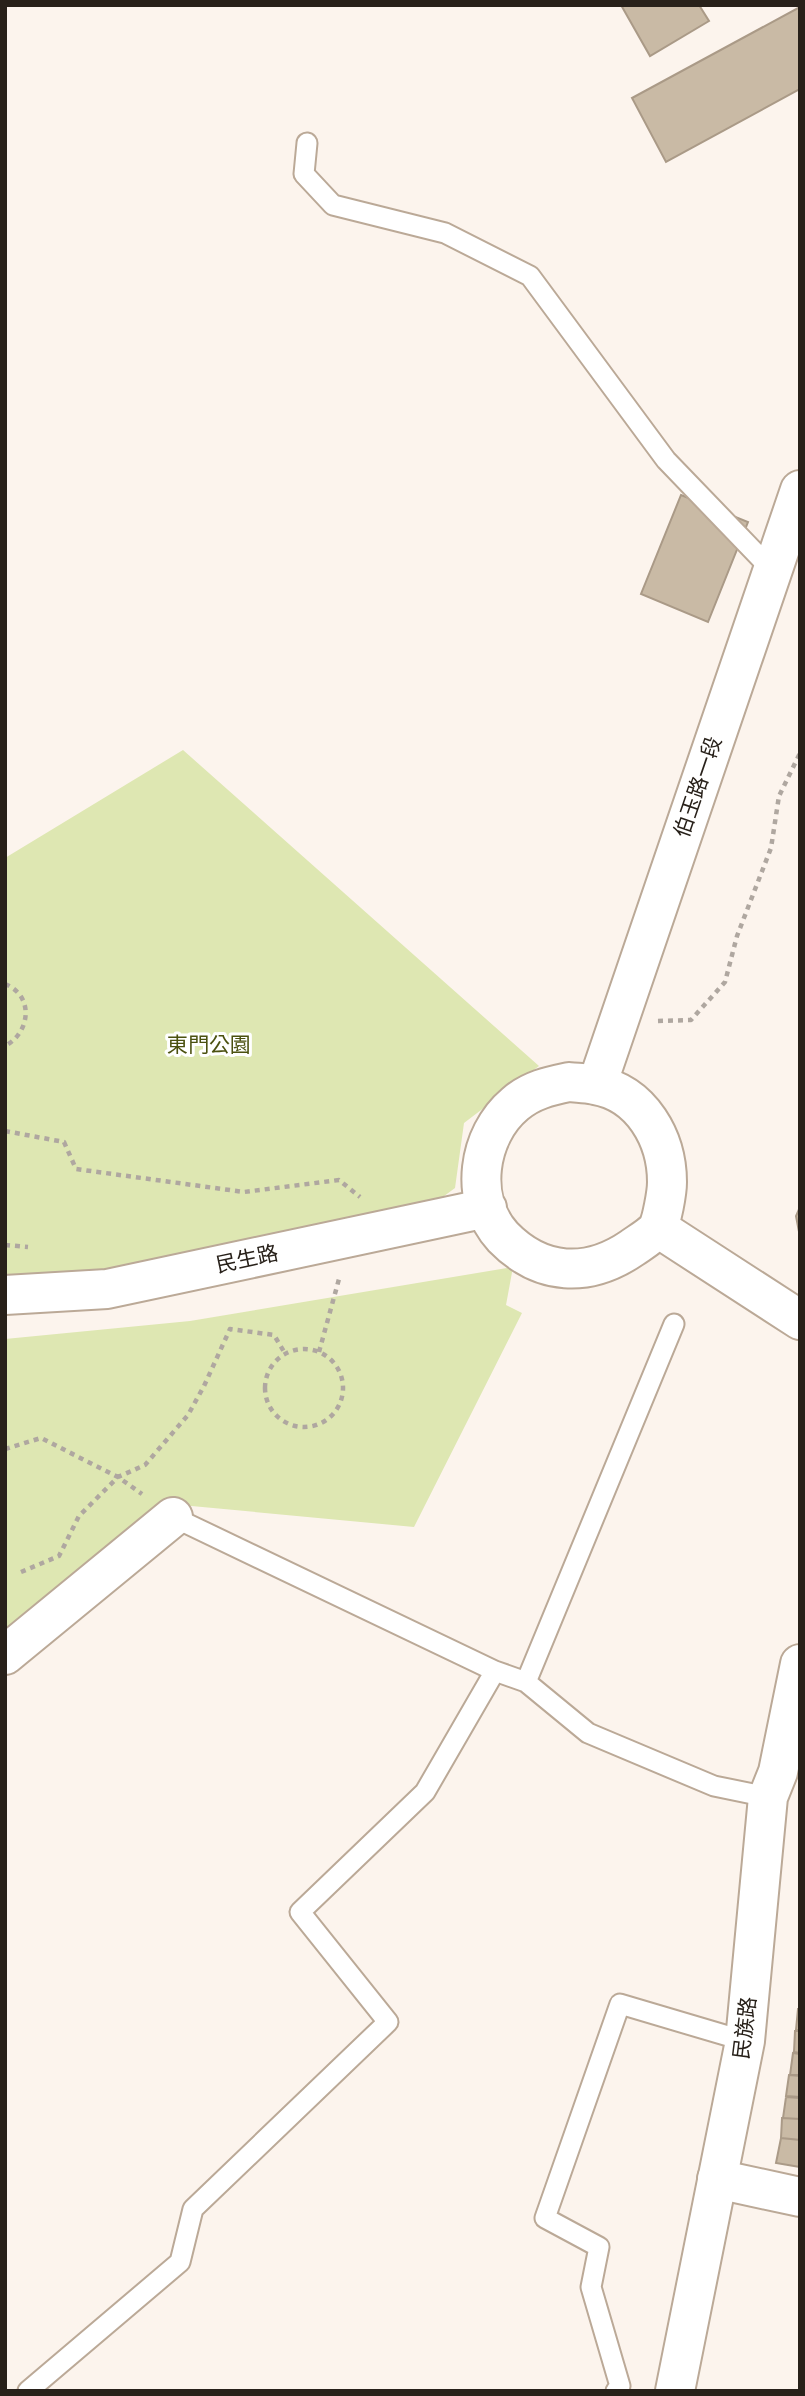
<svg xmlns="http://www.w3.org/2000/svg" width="805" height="2396" font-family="'Varela Round','Noto Sans TC',sans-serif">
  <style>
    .green { fill: #dee7b2 }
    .building { fill: #c9baa5; stroke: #aa9a87; stroke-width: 2 }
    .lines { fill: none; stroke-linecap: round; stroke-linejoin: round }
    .lane-casing { stroke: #bba997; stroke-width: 23 }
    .street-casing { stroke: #bba997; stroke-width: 42 }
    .secondary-casing { stroke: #bba997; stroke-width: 42 }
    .path { stroke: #afa7a0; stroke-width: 4.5; stroke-dasharray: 5 5; stroke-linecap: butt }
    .lane { stroke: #fff; stroke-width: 19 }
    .street { stroke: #fff; stroke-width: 38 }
    .secondary { stroke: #fff; stroke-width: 38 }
    .labels { text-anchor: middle; stroke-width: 6; stroke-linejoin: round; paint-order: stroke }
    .street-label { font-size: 21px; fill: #28211a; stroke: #fff }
    .park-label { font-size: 21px; fill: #4b5110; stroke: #fff }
  </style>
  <rect width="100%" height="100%" fill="#fcf4ed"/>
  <path class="green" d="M183,750l356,316 -75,57 -9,65 -23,17 -333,69 -94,5v-421z
    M513,1267l-7,38 16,8 -108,214 -244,-23 -165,134v-299l185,-18z"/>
  <path class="building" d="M621,5h78l10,16 -59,35z
    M800,7v82l-134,73 -34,-64z
    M681,495l67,27 -40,100 -67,-28z
    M800,1207v30l-4,-21z
    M798,2009h2v21h-4z
    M795,2031h5v22l-6,-1z
    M793,2053l7,1v22l-10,-1z
    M789,2075h11v22l-14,-1z
    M786,2097l14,1v21l-17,-1z
    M782,2118l18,1v21l-19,-2z
    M781,2138l19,2v27l-24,-4z"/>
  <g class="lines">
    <g class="lane-casing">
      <path id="lane" d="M307,143l-3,31 29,31 112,28 85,43 136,184 105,109
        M173,1517l322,154
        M526,1682l148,-358
        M28,2391l152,-129 13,-53 195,-187 -88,-110 125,-120 70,-121 31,11 62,51 126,53 54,11
        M616,2391l4,-5 -29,-99 8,-40 -54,-29 75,-214 125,37"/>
    </g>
    <g class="street-casing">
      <path id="street" d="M5,1655l168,-138
        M717,2179l83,18"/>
    </g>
    <g class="secondary-casing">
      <path id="secondary" d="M569,1082c8,1 18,1 26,3 47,8 72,54 72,97 0,10 -5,39 -10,47 -6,7 -18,14 -25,19 -44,30 -91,28 -129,-11 -35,-38 -25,-102 12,-133 16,-14 35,-18 54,-22z
        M597,1085l203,-595
        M658,1228l142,92
        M5,1295l102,-6 380,-81
        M675,2391l70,-350 23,-244 10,-25 22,-108"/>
    </g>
    <path class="path" d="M5,984c30,12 25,49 0,62
      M658,1021l33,-1 34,-38 12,-46 34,-88 8,-52 21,-43
      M5,1131l59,11 12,27 168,23 95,-12 21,17
      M5,1245l23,2
      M265 1388a39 39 0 1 1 78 0a39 39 0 1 1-78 0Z
      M319,1352l20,-73
      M5,1449l36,-11 77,39 24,17
      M21,1572l38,-16 20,-40 39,-39 27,-12 43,-50 16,-29 26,-57 44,6 12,20"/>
    <use href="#lane" class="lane"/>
    <use href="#street" class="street"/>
    <use href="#secondary" class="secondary"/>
  </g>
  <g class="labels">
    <g class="street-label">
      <text transform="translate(698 787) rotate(-71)" y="7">伯玉路一段</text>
      <text transform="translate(247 1259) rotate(-12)" y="7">民生路</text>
      <text transform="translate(745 2028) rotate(-83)" y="7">民族路</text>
    </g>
    <g class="park-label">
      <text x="209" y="1052">東門公園</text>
    </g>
  </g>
  <rect width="805" height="2396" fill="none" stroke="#28211a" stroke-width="14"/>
</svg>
